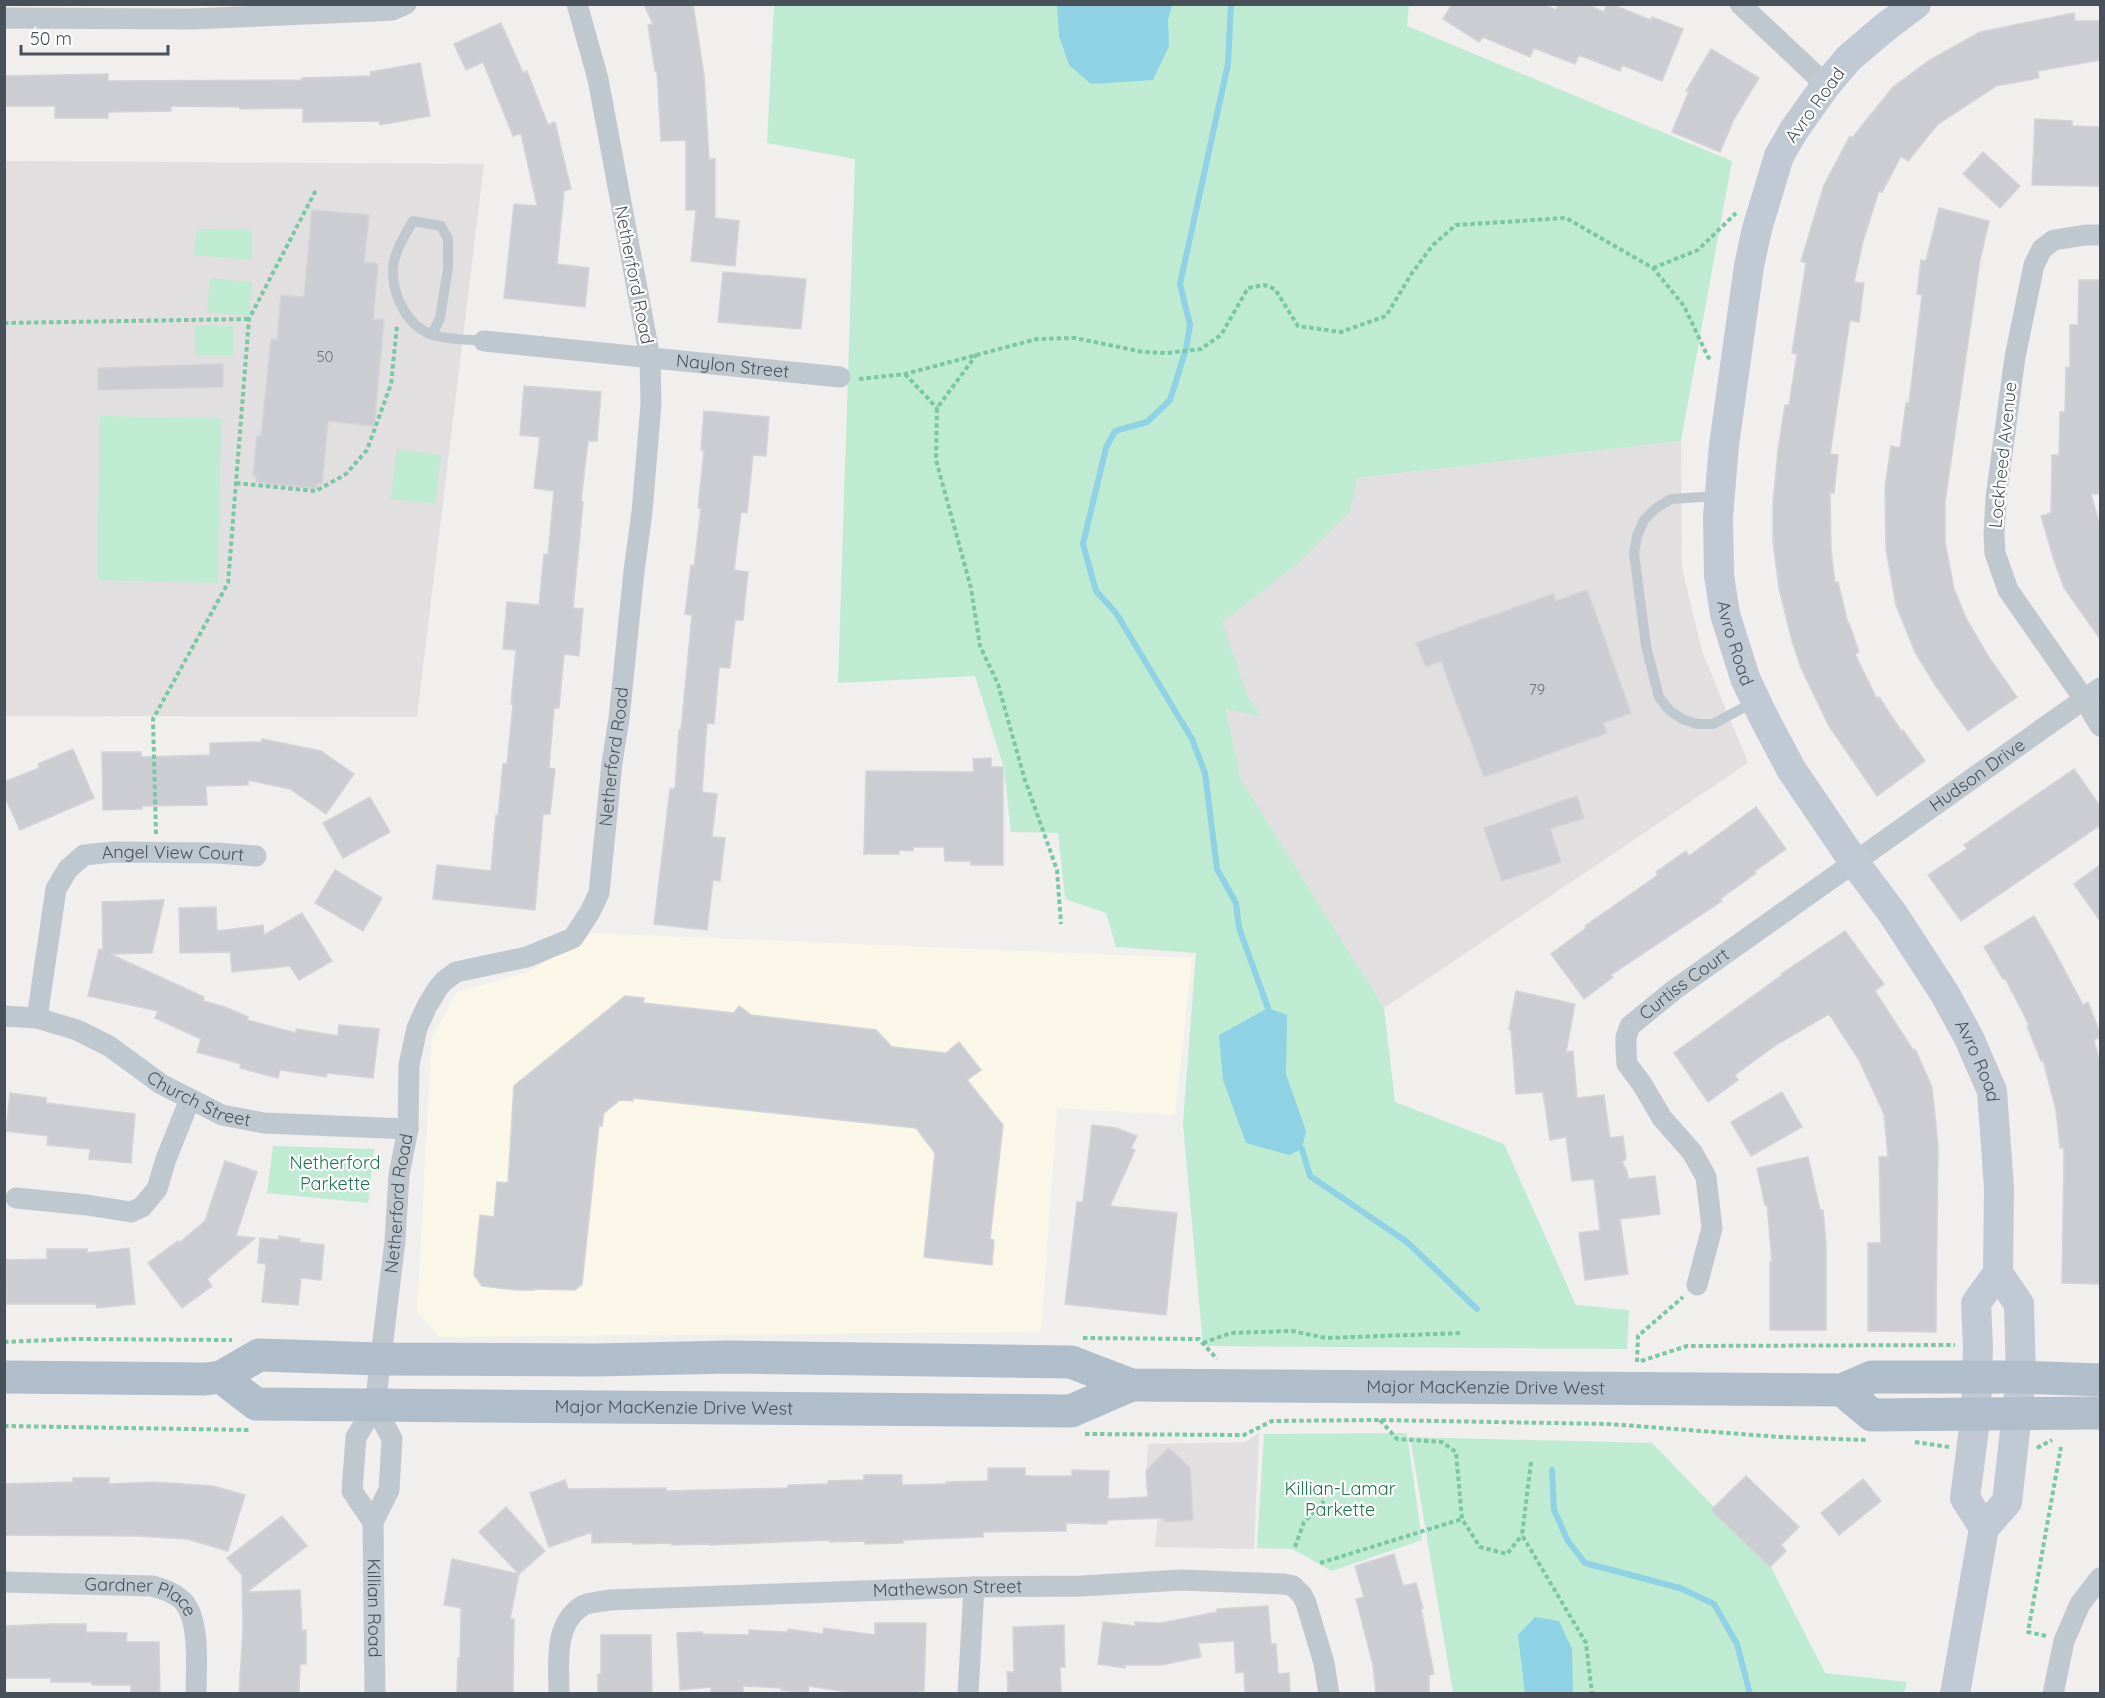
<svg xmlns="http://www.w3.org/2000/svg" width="2105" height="1698" font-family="Quicksand,sans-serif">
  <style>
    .commercial { fill: #faf6e8 }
    .education { fill: #e1dfdf }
    .green { fill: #bfebd2 }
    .water { fill: #8fd1e5 }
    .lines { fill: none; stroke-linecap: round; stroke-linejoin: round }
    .stream { stroke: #8fd1e5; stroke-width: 6 }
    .building { fill: #cccdd2; stroke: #d2d4d9; stroke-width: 1.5 }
    .path { stroke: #7ac7a3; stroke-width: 4; stroke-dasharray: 4.5 3; stroke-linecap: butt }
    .lane { stroke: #c0c8cf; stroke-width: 10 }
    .street { stroke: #c0c8cf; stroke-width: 21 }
    .secondary { stroke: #c0c9d4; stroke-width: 30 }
    .primary { stroke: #b0bdcb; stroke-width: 33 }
    .labels { text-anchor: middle; stroke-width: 4.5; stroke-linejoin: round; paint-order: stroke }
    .number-label { font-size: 15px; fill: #697078 }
    .street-label { font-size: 18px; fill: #48515a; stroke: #fff }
    .park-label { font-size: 18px; fill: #1d764d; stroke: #fff }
  </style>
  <rect width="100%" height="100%" fill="#f1eeee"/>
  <path class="commercial" d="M592,933l600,25 -17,157 -118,-7 -16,224 -602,5 -22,-25 15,-275 25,-45 71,-20z"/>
  <path class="education" d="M5,161l479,3 -67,553 -412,-1z
    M1681,441l1,127 20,83 46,112 -364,245 -143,-228 -35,-169 151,-133z
    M1259,1433l-5,116 -99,-2 4,-42 -14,-17 3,-44 98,-2z"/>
  <path class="green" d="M1409,4l-2,22 325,135 -51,280 -324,37 -7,33 -54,54 -74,57 26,76 13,18 -35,-7 15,71 143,228 11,94 109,42 72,161 53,5 -2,39 -424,-3 -20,-223 13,-170 -80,-6 -10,-34 -41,-14 -7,-66 -47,-1 -7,-64 -29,-92 -137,7 17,-524 -88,-16 7,-138z
    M197,229l55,1v30l-58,-5z
    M210,278l42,4 -3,34 -42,-4z
    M195,325l39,1 -1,29h-38z
    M100,416l121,2 -3,165 -121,-3z
    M397,449l44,6 -6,49 -44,-5z
    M273,1146l101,3 -6,54 -101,-10z
    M1407,1433l15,107 -90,31 -40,-22 -35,-1 7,-114z
    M1410,1437l242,6 118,122 55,108 82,9 -3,11h-451z"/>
  <path class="water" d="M1057,5h115l-4,14 1,27 -16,34 -62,4 -22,-19 -10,-29z
    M1268,1008l19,7 -1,59 20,57 -4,18 -13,6 -43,-12 -23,-63 -4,-45z
    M1535,1617l24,4 13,28 1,44h-48l-7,-58z"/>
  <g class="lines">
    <path class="stream" d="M1231,4l-3,60 -48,220 10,41 -4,24 -16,51 -23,22 -32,9 -9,17 -23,96 13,47 20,22 76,126 13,34 12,96 19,34 3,25 29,80
      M1302,1149l8,27 97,66 70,67
      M1552,1470l2,40 14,31 17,22 95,25 34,16 23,40 13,50"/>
  </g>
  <path class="building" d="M644,4h49l11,71 5,84h6v59l24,3 -4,45 -44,-5 5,-51h-10v-70l-25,1 -4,-70h-2l-7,-46 5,-1z
    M1452,4h91l13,6 2,-6h28l18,8 3,-8h4l40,16 1,-3 31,12 -21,52 -40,-16 -2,6 -41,-16 -4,9 -41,-16 -4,9 -47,-20 -4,5 -36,-23z
    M2074,13l1,8h25v39l-62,11 1,7 -43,8 -58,38 -30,37 -7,-5 -19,36 -3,-1 -16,50 -9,41 10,1 -5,39 -9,-2 -20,134 8,1 -4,38h-4l1,56 4,34 3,-1 10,42 1,-1 10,29 -4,2 22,45 2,-2 23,35 1,-2 22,31 -48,35 -48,-70 -28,-58 -9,-27 -13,-53 -6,-46v-39l5,-53 7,-45h4l8,-51 -5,-1 14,-90 -5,-2 23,-76 26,-49 2,2 41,-51 37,-27 50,-28z
    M501,23l22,50 4,-2 21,54 7,-3 16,67 -7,2 -7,73 32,4 -4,39 -81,-9 10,-94 23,2 -16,-73 -8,3 -30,-74 -17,8 -12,-26z
    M1711,49l48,29 -25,41 -14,33 -48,-20 17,-41h-3z
    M420,63l10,53 -50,9 -1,-4 -76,1v-14l-63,1v-2l-69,-1v5l-63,1v6h-53v-12h-51v-30l104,-2v7l194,-1v-2l69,-2 -1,-4z
    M2035,119l37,2v5l28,1v59l-68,-1z
    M1983,152l37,34 -20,22 -37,-34z
    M1939,208l50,13 -9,39 -35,242v40l9,47 13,31 21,36 29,41 -49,34 -33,-46 -20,-33 -19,-47 -10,-56 -1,-61 6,-42 9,2 6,-45h3l13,-108 -5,-1 4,-34 5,1z
    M312,210l57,5 -5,47 14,2 -5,55 11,1 -10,106 -46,-5 -6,63h-5v5l-61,-7 1,-5 -4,-1 4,-40h4l10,-97 6,1 4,-45 23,2z
    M723,272l83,7 -5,50 -83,-7z
    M2079,280h21v214h-9l9,32v113l-36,-51 -10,-28 -13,-44 10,-3 1,-58h7l1,-43h5l1,-45 4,1v-43h8z
    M223,364v23l-125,3v-22z
    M524,386l77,6 -4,49h-9l-7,60 2,1 -10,106 10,1 -4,47 -15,-2 -5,54h-5l-5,60 6,1 -5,45h-7l-8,96 -102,-11 4,-34 54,6 5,-56 2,1 5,-52h4l6,-60h-2l5,-54 -13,-1 4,-47 32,3 5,-51 4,1 6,-64 -20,-3 6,-51 -20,-2z
    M704,411l65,6 -3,39 -13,-1 -6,58 -6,-1 -7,58 14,2 -5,48h-8l-5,48 -11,-1 -5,57 -7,-1 -5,69 15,2 -5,43 13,1 -5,43 -7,-1 -6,50 -53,-6 16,-135h5l4,-59h2l11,-115 -7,-1 6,-49 3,1 7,-58h-3l6,-58h-3z
    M1587,590l44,123 -28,10 4,10 -123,44 -43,-116 -15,6 -10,-24 137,-49 3,7z
    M262,739l59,12 33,23 -28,40 -36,-25 -42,-9v5l-42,1 1,19 -65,1v3l-39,1 -1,-58h39v5l69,-2v-12l51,-1z
    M73,749l21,49 -74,32 -16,-35v-13l35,-14 -1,-4z
    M991,758v9h12v98h-32v-4h-26l-1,-14h-31v4l-14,-1v4h-35l2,-83 108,1 -1,-13z
    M2074,769l26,37v19l-139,96 -33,-46 39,-26 -3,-4z
    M1577,796l7,22 -34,11 11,33 -59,19 -18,-53z
    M370,797l20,35 -47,26 -20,-35z
    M1756,807l30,42 -31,22 1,2 -36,26 2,2 -111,74 2,2 -29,22 -33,-45 35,-26 -1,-2 73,-51 -2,-3 30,-21 3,5z
    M2100,865v56l-26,-37z
    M335,870l47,28 -19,33 -48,-28z
    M164,900l-12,53 -42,1 94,43 -1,4 22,6 23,10 -1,3 49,13v-4l42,7 1,-11 40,4 -6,49 -46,-5 -1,4 -46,-7 -2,8 -38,-10 1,-4 -44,-12 4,-13 -46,-21 3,-7 -70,-15 11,-47 4,2 -1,-49z
    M216,907l1,24 46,-6 1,10 38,-22 30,48 -33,19 -9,-14 -58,6 -2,-20 -50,1 -1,-45z
    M2034,916l21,36 28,53 5,-3 12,31v4l-6,3 6,24v220l-38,-1 2,-135h-4l-4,-38 -13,-50 -2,1 -14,-35 2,-1 -24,-47 -2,1 -19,-32z
    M1845,931l39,53 -9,7 38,59 2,-1 17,38 6,58 -2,187 -68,-1v-88h13l-2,-86h9l-4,-43 -25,-54 -30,-46 -53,31 -41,30 3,5 -30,22 -34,-49 108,-78 -1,-1z
    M1516,991l59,13 -9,48 7,-1 4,47 27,-3 6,43 13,-2 3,23 -4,3 5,9 1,8 27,-3 5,38 -40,5 8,55 -43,6 -6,-47 21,-3 -6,-51 -22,2 -6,-44 -16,3 -7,-48 -27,2 -5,-64 -2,-1z
    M625,996l19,2 -1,5 91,10 5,-7 12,9 125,15 16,17 54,6 13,-11 22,28 -14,10 36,45 -13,114 4,1 -2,25 -68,-8 11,-104 -19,-25 -283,-30v3l-13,-1 -16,13 -2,13 -3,-1 -17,159 -7,6 -41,-1v1h-17l-35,-4 -8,-11 6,-60 14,2 3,-35 11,1 6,-97z
    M1782,1092l20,35 -51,29 -20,-34z
    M10,1093l36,5v5l89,11 -4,49 -42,-4 1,-10 -43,-4 1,-9 -42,-5z
    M1092,1125l24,3 21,8 -6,12 4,2 -25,56 67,7 -11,102 -101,-11 12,-102h6z
    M1808,1157l12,53h3l3,33v87h-56v-68h2l-5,-58 -2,1 -8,-37z
    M225,1161l32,11 -21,64 19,2 -48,41 5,7 -30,22 -34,-45 30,-22 1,2 26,-22z
    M279,1236l21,3 -1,3 25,3 -3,35 -20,-2 -3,27 -36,-3 4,-38 -8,-1 2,-25 19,2z
    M129,1248l6,56 -38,4 -1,-4h-89l-1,-44 41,-1v-10h40v4z
    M1169,1448l21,20 3,52 -29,2v-4l-57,2v4l-41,-1v8l-83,1v5l-80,3v3l-38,1v-3l-35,1v-2l-120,5v-1l-38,1v-2l-39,1 -1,-2 -40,1v-11l-43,15 -19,-54 35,-13 3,9 98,-1v3l122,-3v-3l40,-1v-3l36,-1v-5h38v10l44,-1v-2l42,-1v-13h37v8h47v-6l37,1 -1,28 40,-2 -2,-26z
    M1746,1476l53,51 -18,18 5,6 -16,16 -59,-57z
    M73,1478h36v6l45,-2 59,4 32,9 -17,56 -41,-12 -49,-3 -134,-1v-51l69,-2z
    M1863,1479l18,22 -42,34 -18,-22z
    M506,1507l39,44 -26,23 -40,-42z
    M282,1516l25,30 -60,46 53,-2 2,41 4,-1v34h-6l-1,30h-60l4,-63 -1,-56 -15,-17z
    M1394,1554l9,32 13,-3 7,25 -2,1 13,65 -5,1v19h-53l-3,-29 -17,-66 8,-2 -9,-31z
    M452,1559l67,15 -9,45h4l-1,75h-56l1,-36h2l1,-50 -17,-3z
    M1268,1606l3,38h5l2,30 11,-1 1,21h-45l-1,-22 -8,1 -2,-32 -36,2 3,14 -40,8h-36v3l-27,-4 5,-42 32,4v-4l26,1 56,-11v-3z
    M875,1623h51l-2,68h-6v3h-59l-50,-8 -1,7 -27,-3 1,-2 -39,-2v6h-32v-5l-31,3 -3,-57 25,-1 1,2 46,1v-5l39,2v-3l35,5 1,-6 51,7z
    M51,1624h35v8l41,1 -1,9h33l1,52h-29v-9h-39v-3h-41v-4h-47v-52z
    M1064,1625l1,42h-5l1,27h-53l-1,-22h7l-1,-45z
    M601,1635h50l1,59h-54v-20h3z"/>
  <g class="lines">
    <path class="path" d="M1653,268l45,-18 38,-37
      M4,323l245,-4
      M977,354l-40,54 -1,52 35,128 9,58 18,38 26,93 33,93 4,54
      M905,374l32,34
      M859,379l46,-5 132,-35 38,-1 68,14 24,1 34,-4 20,-14 27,-47 16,-3 11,4 23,37 43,6 45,-16 26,-43 21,-28 23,-20 110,-7 87,50 31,38 24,51 4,4
      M236,483l80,8 30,-17 21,-24 24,-66 6,-58
      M156,834l-3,-115 75,-136 21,-264 67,-129
      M1083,1338l116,1 18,20
      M4,1342l70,-3 158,1
      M1203,1343l28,-10 61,-2 34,7 137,-5
      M1641,1361l46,-15 268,-1
      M1637,1362l1,-26 45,-39
      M1380,1420l17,19 45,3 14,10 6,67 18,28 27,7 15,-19
      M4,1426l246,4
      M1085,1434l159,1 28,-14 107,-1 230,4 171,13 86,3
      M1915,1442l34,5
      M2037,1448l15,-8
      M1531,1462l-9,73 64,108 6,51
      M1295,1547l9,-25 20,-21
      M1320,1563l142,-44
      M2046,1636l-18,-4 33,-185"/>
    <path class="lane" d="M432,335l8,-17 8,-50v-29l-7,-13 -28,-5c-8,14 -21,34 -20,51 0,25 15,55 40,63 15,5 35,4 51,6
      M1717,496l-46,3 -15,9 -12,12 -7,16 -3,17 12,93 13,51 10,13 13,9 15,5h16l41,-22"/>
    <g class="street">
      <path d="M1740,4l86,81"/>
      <path d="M4,18l187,1 185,-8 16,-1 14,-6"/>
      <path d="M2100,235h-14l-32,5 -12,9 -8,16 -19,92 -19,141 -2,36 1,19 13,37 76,109 16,27"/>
      <path id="s1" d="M484,341l356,36"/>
      <path id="s2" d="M4,1016l33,2 40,12 32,16 52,38 61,31 42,8 144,6"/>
      <path id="s3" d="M37,1018l19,-129 12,-20 16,-14 29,-3 104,1 39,3"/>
      <path d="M16,1198l71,7 44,7 11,-5 15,-18 9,-30 24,-60"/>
      <path id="s4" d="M1697,1285l15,-57 -6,-51 -14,-25 -30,-34 -20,-34 -15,-20 -1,-15v-12l4,-11 44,-36 426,-302"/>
      <path id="s5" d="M375,1406l17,33 -3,51 -16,32 2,172"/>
      <path id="s6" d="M373,1522l-21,-31 4,-54 19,-31 20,-165 4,-66 9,-46 1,-64 8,-37 10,-22 11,-18 6,-7 12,-9 71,-15 46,-19 17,-26 9,-19 13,-130 7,-44 15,-148 8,-59 9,-108 -1,-46 -52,-279 -21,-75"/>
      <path id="s7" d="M4,1582l148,4c11,3 21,6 30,14 19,19 14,69 14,94"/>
      <path id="s8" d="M559,1694c0,-31 -6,-69 23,-88 6,-4 19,-4 27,-6l365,-13 108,-1 99,-6 103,4 9,2 9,9 4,8 18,60 5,31"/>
      <path d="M968,1694l6,-107"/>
      <path d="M2053,1694l11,-53 16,-37 20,-26"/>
    </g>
    <g class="secondary">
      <path id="s9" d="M1916,4l-33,25 -34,29 -23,27 -32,45 -15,26 -22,73 -8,37 -25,179 -6,72 1,58 6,39 20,64 17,36 29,55 63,93 39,52 52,80 24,44 23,53 7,97 -1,85 -22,30 2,43 -2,67 -11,85 19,30"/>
      <path d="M1955,1694l29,-166 23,-26 14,-125 -2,-73 -21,-31"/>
    </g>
    <g class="primary">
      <path id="s10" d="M4,1377l201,2 16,-2 38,-22 121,4 215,1 134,-3 342,5 60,23 711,5 30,-13h149l79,3"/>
      <path id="s11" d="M221,1377l35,27 815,7 60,-26"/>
      <path d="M1842,1390l30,25 228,-2"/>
    </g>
  </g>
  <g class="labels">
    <g class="number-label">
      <text x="325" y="362">50</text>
      <text x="1537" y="695">79</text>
    </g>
    <g class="street-label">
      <text transform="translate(1815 105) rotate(-54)" y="6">Avro Road</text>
      <text transform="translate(634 275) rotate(79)" y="6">Netherford Road</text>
      <text dy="6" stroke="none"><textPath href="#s1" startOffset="250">Naylon Street</textPath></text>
      <text transform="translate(2003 455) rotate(-84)" y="6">Lockheed Avenue</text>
      <text dy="6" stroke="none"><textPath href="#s9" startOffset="702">Avro Road</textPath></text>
      <text dy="6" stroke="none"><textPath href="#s6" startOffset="890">Netherford Road</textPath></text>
      <text dy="6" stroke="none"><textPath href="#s4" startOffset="716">Hudson Drive</textPath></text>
      <text dy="6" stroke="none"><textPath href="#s3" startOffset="264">Angel View Court</textPath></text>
      <text dy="6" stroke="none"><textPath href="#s4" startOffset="356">Curtiss Court</textPath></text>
      <text dy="6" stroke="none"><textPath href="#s9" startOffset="1188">Avro Road</textPath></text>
      <text dy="6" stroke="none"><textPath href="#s2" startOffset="216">Church Street</textPath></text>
      <text dy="6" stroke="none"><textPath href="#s6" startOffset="332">Netherford Road</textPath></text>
      <text dy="6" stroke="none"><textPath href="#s10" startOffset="1492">Major MacKenzie Drive West</textPath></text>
      <text dy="6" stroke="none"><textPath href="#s11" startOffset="462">Major MacKenzie Drive West</textPath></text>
      <text dy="6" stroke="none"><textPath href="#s8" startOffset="462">Mathewson Street</textPath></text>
      <text dy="6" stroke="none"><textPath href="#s7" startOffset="140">Gardner Place</textPath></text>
      <text dy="6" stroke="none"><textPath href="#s5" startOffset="210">Killian Road</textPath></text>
    </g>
    <g class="park-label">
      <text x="335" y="1169">Netherford<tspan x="335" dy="21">Parkette</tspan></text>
      <text x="1340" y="1495">Killian-Lamar<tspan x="1340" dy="21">Parkette</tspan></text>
    </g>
  </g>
  <rect width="2105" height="1698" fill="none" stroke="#48515a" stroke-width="12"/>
  <path d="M21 45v9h147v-9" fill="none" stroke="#48515a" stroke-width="3"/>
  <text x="30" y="45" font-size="18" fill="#48515a" stroke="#ffffff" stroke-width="4.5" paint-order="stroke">50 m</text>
</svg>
